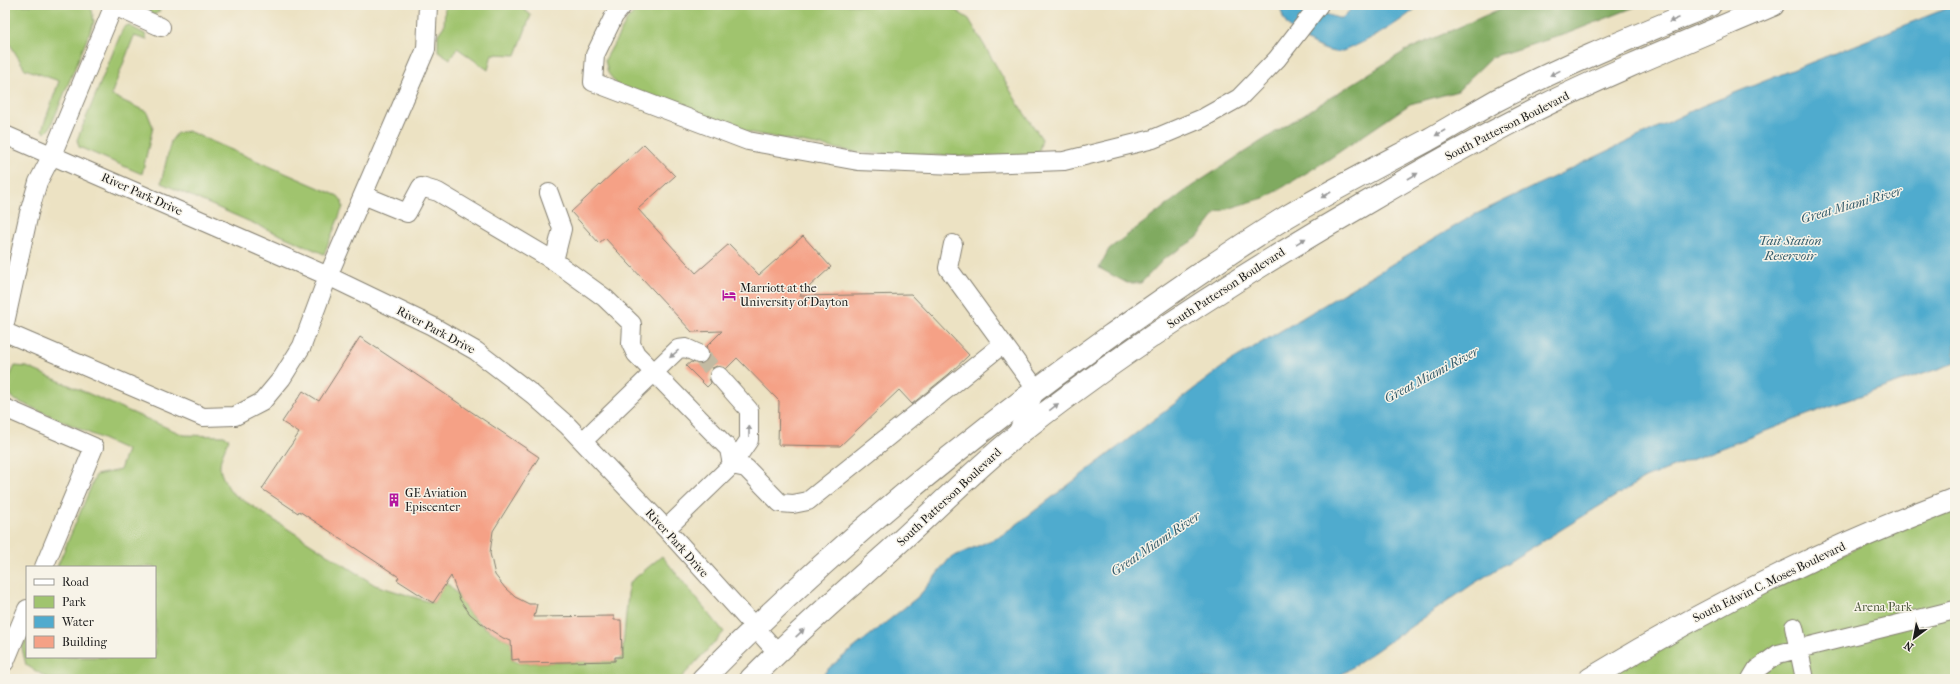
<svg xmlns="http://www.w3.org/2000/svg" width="1960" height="684" font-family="'IM FELL French Canon',serif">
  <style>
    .green { fill: #a0c46e; stroke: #5e7045 }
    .forest { fill: #80aa61; stroke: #4e633e }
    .water { fill: #50abce; stroke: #366475 }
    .building { fill: #f5a186 }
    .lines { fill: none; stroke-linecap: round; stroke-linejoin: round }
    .minor-tunnel { stroke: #c2baa2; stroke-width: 18; stroke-dasharray: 18 9; stroke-linecap: butt }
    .minor-casing { stroke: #847f70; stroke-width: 20 }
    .major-casing { stroke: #847f70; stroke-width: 24 }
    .minor { stroke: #fff; stroke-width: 18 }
    .major { stroke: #fff; stroke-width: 22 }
    .oneway { fill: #999 }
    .labels { text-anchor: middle; stroke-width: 3; stroke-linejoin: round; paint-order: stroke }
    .street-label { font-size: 12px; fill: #1c1c1c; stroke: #f7f3e8 }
    .poi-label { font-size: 12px; fill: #1c1c1c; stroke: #f7f3e8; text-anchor: start }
    .park-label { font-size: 12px; fill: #4a5739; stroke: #f7f3e8 }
    .water-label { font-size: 13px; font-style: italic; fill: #335c6c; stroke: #f7f3e8 }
  </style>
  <rect width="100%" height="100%" fill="#f7f3e8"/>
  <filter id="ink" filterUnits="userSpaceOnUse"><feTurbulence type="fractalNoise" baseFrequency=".025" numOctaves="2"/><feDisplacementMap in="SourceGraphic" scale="8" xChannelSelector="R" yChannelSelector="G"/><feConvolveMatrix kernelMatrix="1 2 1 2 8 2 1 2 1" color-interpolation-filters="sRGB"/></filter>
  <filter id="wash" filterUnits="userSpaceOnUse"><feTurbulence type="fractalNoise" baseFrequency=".012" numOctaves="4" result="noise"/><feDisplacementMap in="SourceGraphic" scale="16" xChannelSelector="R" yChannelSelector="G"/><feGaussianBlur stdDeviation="0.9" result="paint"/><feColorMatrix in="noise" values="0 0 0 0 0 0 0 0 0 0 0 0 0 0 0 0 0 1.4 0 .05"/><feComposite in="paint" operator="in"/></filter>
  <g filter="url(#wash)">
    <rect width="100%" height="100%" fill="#ece2c3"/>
    <path class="green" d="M5,5h82l5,5 2,12 -44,106 -5,5 -3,-3 17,-49 -34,-12 -20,-33z
      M137,5h17l4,3 2,3 -6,4z
      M445,5h73l13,10 -15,40 -24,-1 -4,16 -31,-22 -7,11 -12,-8v-17l6,-8z
      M640,5h307l22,14 51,88 22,32 -3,12 -11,7 -168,-5 -113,-21 -128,-45 -11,-14 -3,-13 22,-40z
      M128,25l17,9 2,6 -13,-4 -23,59 36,17 6,15 -11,47 -63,-27 -2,-7 46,-112z
      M188,131l150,65 4,5 1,6 -19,47 -163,-71 10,-42 6,-8z
      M15,366l12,1 157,68 40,1 5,3c-12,27 -13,29 3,54l143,92 58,18 13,-20c13,9 13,18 23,30 10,12 27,23 42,28l1,19 7,3 96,-2 7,-4 7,-74 33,-27 62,76 -44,47h-631l-23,-14 -4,-17 5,-12v21h128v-90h-98l39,-92 24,-5 7,-20 -114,-51 -7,-15z
      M1955,499v180h-365z"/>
    <path class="forest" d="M1509,5h131l-74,29 -74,23 -23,22 -11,12 -48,13 -81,55 -62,38 -50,15 -20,26 -33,21 -23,24h-14l-28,-15 10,-19 83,-63 85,-55 128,-80z"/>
    <path class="water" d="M1279,5h32l12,8 15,5h4l13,-13h65c-20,17 -41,30 -65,41 -6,2 -10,5 -17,6 -13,1 -40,-15 -49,-25 -6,-6 -7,-15 -10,-22z
      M1955,5v358l-130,45 -180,70 -172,106 -138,95h-516l11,-12 89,-71 31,-38 53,-23 226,-173 243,-146 230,-110z"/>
    <g id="blocks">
      <path class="building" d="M644,144l31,32 -37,33 58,64 33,-29 30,31 44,-39 28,31 -32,29 112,-2 58,61 -20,19 -37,30 -13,-14 -59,56 -62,-1 1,-44 -42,-43 -11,11 -9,-3 -5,2 -3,10 2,5 -4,4 -21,-21 5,-4 9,2 5,-2 4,-9 -3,-6 16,-16 -30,1 -87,-94 -6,5 -28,-31z
        M360,337l179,120 -46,74 -3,22 5,22 10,13 10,9 14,7h8l-3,13 80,-1v4h7l1,37h-7v4l-96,2v-4l-7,1 -1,-19 -8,-3 -17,-11 -16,-13 -10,-14 -9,-24 -18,27 -36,-23 2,-3 -100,-66 -1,2 -36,-24 37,-56 -17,-11 21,-31 16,10z"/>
    </g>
  </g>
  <g filter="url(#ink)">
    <use href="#blocks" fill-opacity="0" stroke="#847f70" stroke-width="1"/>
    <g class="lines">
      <path class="minor-tunnel" d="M699,354l20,22"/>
      <g class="minor-casing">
        <path id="minor" d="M112,5l49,22
          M623,5l-9,11 -19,39 -2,27 155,59 110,20 97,4 109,-4 89,-22 50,-21 36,-20 38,-39 42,-54
          M5,135l323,141 104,50 44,25 56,43 36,32 98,103 112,124
          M549,193l13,36 -8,32
          M363,195l44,18 14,-26 17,5 116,69 51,37 27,26 -1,20 5,10 93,95 3,16
          M953,244l-5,24 88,121 -20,47
          M5,323l24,-110 9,-31 14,-27 62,-150
          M5,332l198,85 32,-1 27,-14 20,-24 20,-32 26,-70 98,-227 2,-44
          M719,376l30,34v30l-17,25
          M5,408l89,39 -50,120
          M583,441l95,-92 8,-1 13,6
          M666,529l66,-64 14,3 34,35 13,1 15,-3 195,-157
          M1794,627l11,52
          M5,662l22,-53
          M1751,679l6,-10 21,-15 177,-44"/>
      </g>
      <g class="major-casing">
        <path id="major" d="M703,679c125,-127 262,-240 407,-343 59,-41 117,-83 178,-120 46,-27 93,-51 140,-76 23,-13 46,-27 69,-40 69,-36 141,-65 213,-95
          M751,679c42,-43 88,-82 132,-122 45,-40 86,-83 133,-121 108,-86 225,-161 345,-230 57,-34 115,-66 174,-96 78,-39 158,-71 238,-105
          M1590,679c116,-71 238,-132 365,-180"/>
      </g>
      <use href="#minor" class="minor"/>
      <use href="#major" class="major"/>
    </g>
    <defs><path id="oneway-solid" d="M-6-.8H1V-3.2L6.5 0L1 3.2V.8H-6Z"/></defs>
    <g class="oneway">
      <use href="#oneway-solid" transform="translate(1674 20) rotate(157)"/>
      <use href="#oneway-solid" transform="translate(1555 73) rotate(154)"/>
      <use href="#oneway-solid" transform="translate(1440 133) rotate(150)"/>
      <use href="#oneway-solid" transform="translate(1413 176) rotate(-30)"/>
      <use href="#oneway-solid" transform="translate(1326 195) rotate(150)"/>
      <use href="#oneway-solid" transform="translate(1301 241) rotate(-31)"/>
      <use href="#oneway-solid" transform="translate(674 354) rotate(140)"/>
      <use href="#oneway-solid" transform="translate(1054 407) rotate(-38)"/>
      <use href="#oneway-solid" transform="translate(749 431) rotate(-90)"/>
      <use href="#oneway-solid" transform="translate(800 633) rotate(-43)"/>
    </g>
  </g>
  <defs>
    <g id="hotel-bare" transform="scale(1.08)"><path d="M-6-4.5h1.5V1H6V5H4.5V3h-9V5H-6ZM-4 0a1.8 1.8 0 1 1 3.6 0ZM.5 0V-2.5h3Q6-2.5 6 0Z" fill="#b5179e" stroke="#f7f3e8" stroke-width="2.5" paint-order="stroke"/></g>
    <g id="building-bare" transform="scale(1.08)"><path d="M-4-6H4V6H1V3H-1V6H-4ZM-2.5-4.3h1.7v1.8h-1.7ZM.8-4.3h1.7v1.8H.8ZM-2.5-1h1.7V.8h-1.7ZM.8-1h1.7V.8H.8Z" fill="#b5179e" stroke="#f7f3e8" stroke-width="2.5" paint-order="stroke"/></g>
  </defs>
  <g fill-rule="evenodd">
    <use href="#hotel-bare" x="729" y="295"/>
    <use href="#building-bare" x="394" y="500"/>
  </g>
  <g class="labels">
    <g class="street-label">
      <text transform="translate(1507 126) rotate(-27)" y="4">South Patterson Boulevard</text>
      <text transform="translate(142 194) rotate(24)" y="4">River Park Drive</text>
      <text transform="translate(1226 288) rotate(-33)" y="4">South Patterson Boulevard</text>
      <text transform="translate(436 330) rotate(28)" y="4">River Park Drive</text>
      <text transform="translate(949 497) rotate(-43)" y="4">South Patterson Boulevard</text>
      <text transform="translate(677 543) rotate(48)" y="4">River Park Drive</text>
      <text transform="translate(1769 582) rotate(-26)" y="4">South Edwin C. Moses Boulevard</text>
    </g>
    <g class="poi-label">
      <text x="740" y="292">Marriott at the<tspan x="740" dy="14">University of Dayton</tspan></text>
      <text x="405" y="497">GE Aviation<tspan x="405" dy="14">Episcenter</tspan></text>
    </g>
    <g class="park-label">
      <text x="1883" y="611">Arena Park</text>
    </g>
    <g class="water-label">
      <text transform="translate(1851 204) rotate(-16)" y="5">Great Miami River</text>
      <text x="1790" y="245">Tait Station<tspan x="1790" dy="15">Reservoir</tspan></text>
      <text transform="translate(1431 374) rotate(-28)" y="5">Great Miami River</text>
      <text transform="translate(1155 543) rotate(-34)" y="5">Great Miami River</text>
    </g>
  </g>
  <rect width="1960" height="684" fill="none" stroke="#f7f3e8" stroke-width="20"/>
  <rect x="26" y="566" width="130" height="92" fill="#f7f3e8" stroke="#9f9d96"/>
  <rect x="34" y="579" width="20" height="6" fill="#ffffff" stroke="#9f9d96"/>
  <text x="62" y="586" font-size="12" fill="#1c1c1c">Road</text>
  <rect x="34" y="596" width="20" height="12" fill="#a0c46e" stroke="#9f9d96"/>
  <text x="62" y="606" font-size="12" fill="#1c1c1c">Park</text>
  <rect x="34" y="616" width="20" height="12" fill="#50abce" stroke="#9f9d96"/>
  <text x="62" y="626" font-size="12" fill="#1c1c1c">Water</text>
  <rect x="34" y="636" width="20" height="12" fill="#f5a186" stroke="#9f9d96"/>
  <text x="62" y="646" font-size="12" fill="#1c1c1c">Building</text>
  <g transform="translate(1914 638) rotate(212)" stroke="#f7f3e8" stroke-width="3" paint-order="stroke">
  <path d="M0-3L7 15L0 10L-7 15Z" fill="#1c1c1c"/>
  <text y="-6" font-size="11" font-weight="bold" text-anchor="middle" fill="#1c1c1c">N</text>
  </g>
</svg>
